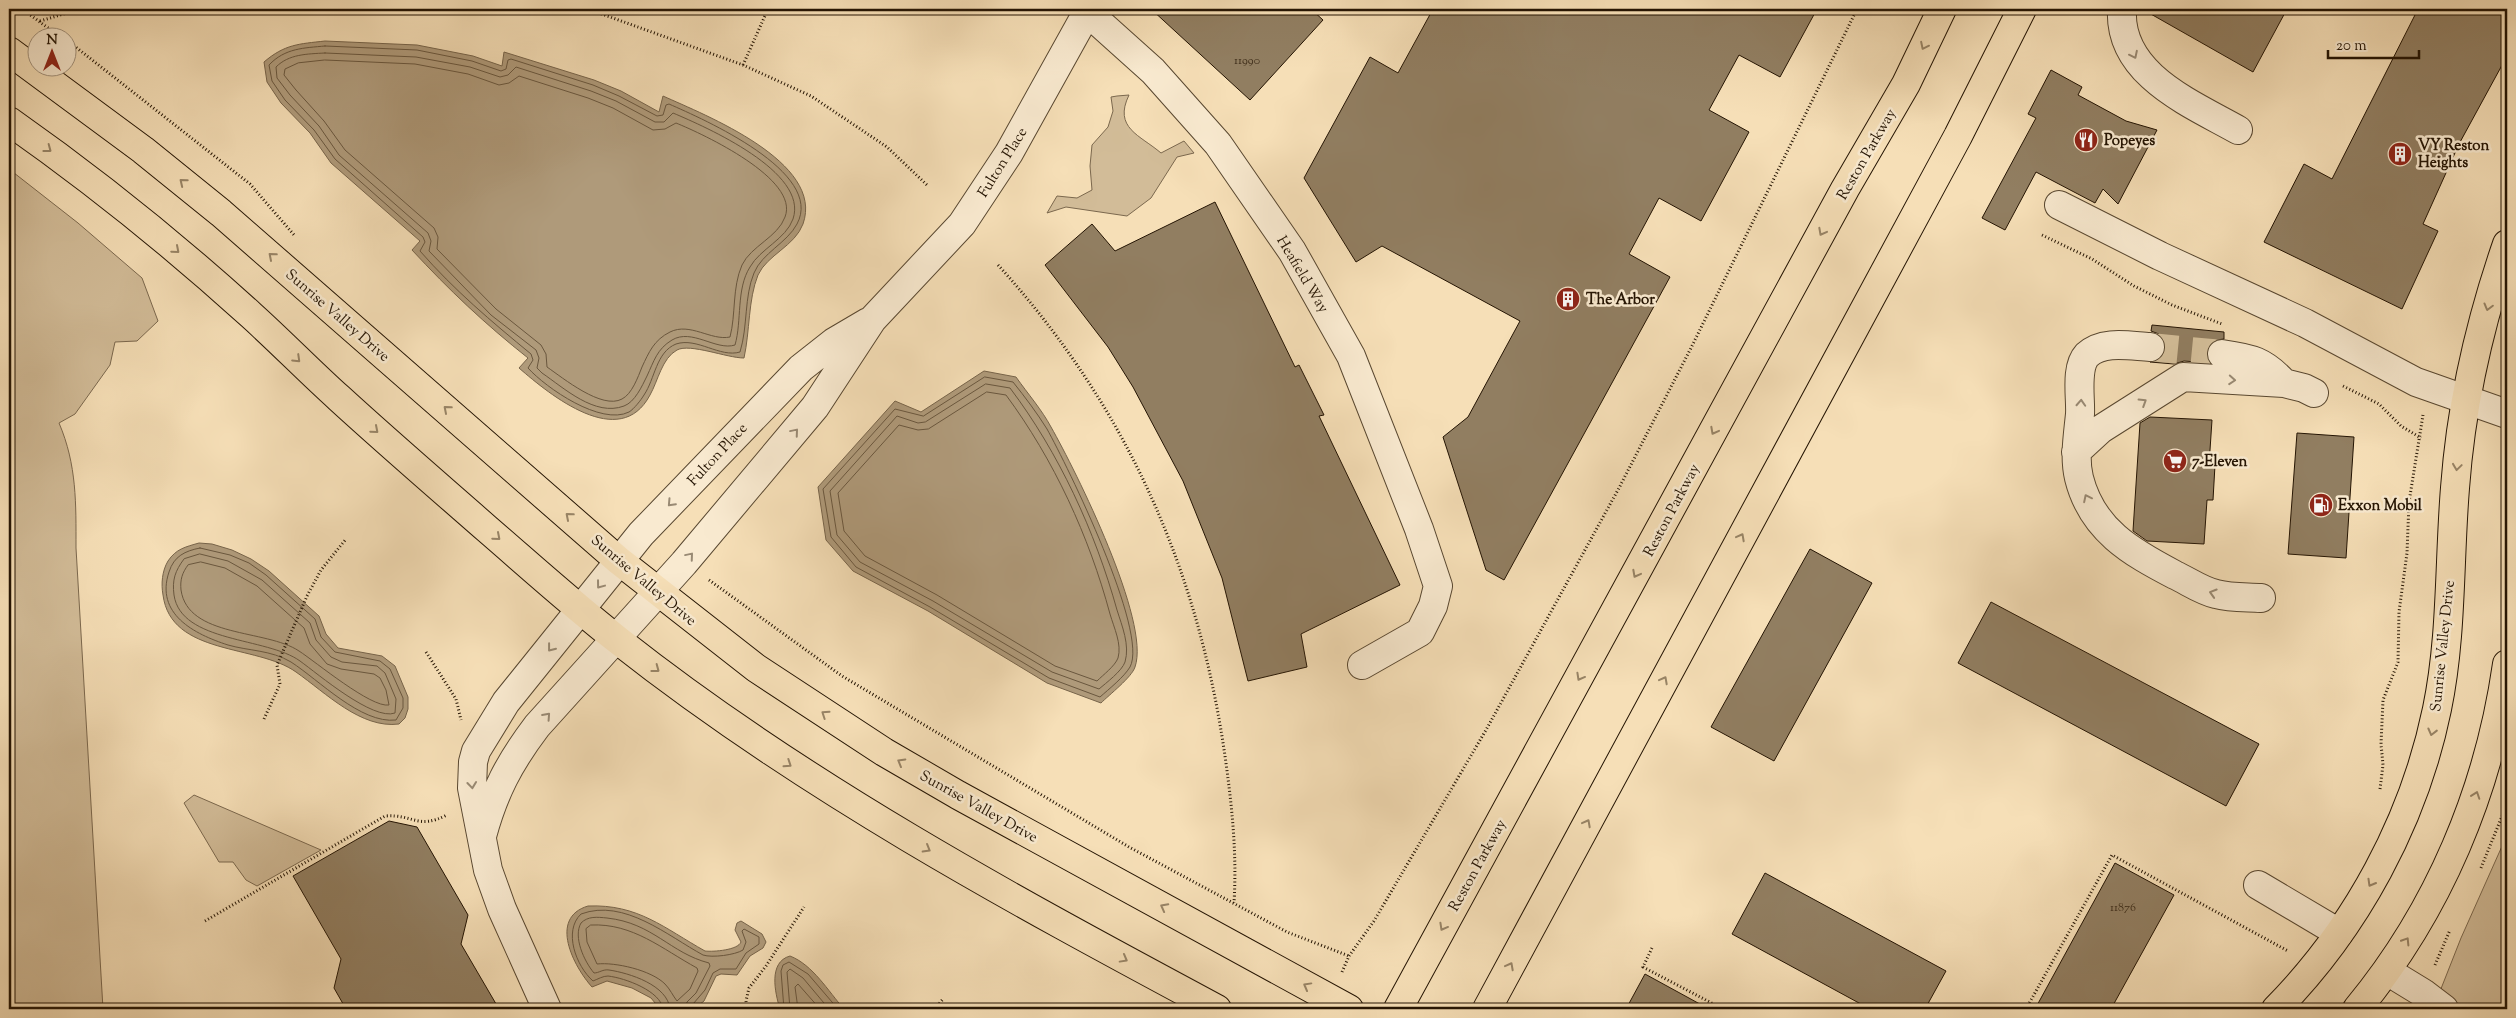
<svg xmlns="http://www.w3.org/2000/svg" width="2516" height="1018" font-family="'Sorts Mill Goudy',serif">
  <style>
    .green { fill: #d2bc98; stroke: #7b684e }
    .water { fill: #af9a7a; stroke: #77644a }
    .lines { fill: none; stroke-linecap: round; stroke-linejoin: round }
    .shore { stroke: #6a573e; stroke-width: 1 }
    .building { fill: #917e61; stroke: #241403 }
    .minor-tunnel { stroke: #d6c19c; stroke-width: 28; stroke-dasharray: 28 14; stroke-linecap: butt }
    .minor-casing { stroke: #584730; stroke-width: 30 }
    .major-casing { stroke: #241403; stroke-width: 30 }
    .path { stroke: #241403; stroke-width: 3; stroke-dasharray: 1 2.5; stroke-linecap: butt }
    .minor { stroke: #f9ead0; stroke-width: 28 }
    .major { stroke: #f6dfb7; stroke-width: 28 }
    .oneway { stroke: #988466 }
    .oneway2 { stroke: #998a74 }
    .labels { text-anchor: middle; stroke-width: 5; stroke-linejoin: round; paint-order: stroke }
    .number-label { font-size: 12px; fill: #3f2e1a }
    .poi-label { font-size: 15px; font-weight: bold; fill: #241403; stroke: #f9ead0; text-anchor: start }
    .street-label { font-size: 15px; fill: #241403; stroke: #f9ead0 }
  </style>
  <rect width="100%" height="100%" fill="#f6dfb7"/>
  <filter id="stains"><feTurbulence type="fractalNoise" baseFrequency=".004" numOctaves="4"/><feColorMatrix values="0 0 0 0 .2 0 0 0 0 .09 0 0 0 0 .02 0 0 0 .5 -.17"/></filter>
  <radialGradient id="worn" r=".72"><stop offset=".6" stop-color="#630" stop-opacity="0"/><stop offset="1" stop-color="#630" stop-opacity=".3"/></radialGradient>
  <path class="green" d="M1117,96l12,-1c-16,33 11,40 32,58l23,-12 10,12 -17,4 -26,41 -24,18 -61,-9 -19,6 10,-17 20,2 15,-8 -2,-24 2,-21 16,-18 5,-16 -2,-14z
    M9,169l69,54 64,55 16,43 -21,20 -22,1 -5,23 -35,49 -16,9c18,42 17,81 17,125l27,461h-94z
    M194,795l127,55 -64,36 -11,-6 -13,-18h-14l-35,-59z
    M2507,835v174h-74l28,-71z"/>
  <path class="water" d="M325,41l92,4 56,11 29,10 2,-14 90,28 27,11 38,21 4,-16c42,19 162,66 140,128 -8,22 -36,31 -45,51 -10,25 -8,56 -14,83 -17,0 -54,-15 -67,-8 -15,8 -19,31 -27,45 -30,57 -100,0 -131,-27l9,-10c-43,-34 -79,-68 -116,-108l8,-9 -89,-78 -21,-30 -29,-30 -14,-21 -3,-20c21,-18 35,-18 61,-21z
    M984,371l32,6c12,17 26,33 35,50 25,44 100,195 84,240 -3,10 -26,28 -34,36l-54,-20 -119,-72 -75,-40 -27,-31 -8,-53 77,-86 26,11z
    M199,543l13,1 20,6 19,9 18,12 50,45 7,18 12,14 44,8 13,10 13,31v12l-3,9 -6,6c-38,5 -73,-31 -103,-52 -39,-28 -125,-16 -133,-77 -2,-11 -1,-24 5,-34 8,-12 17,-14 31,-18z
    M588,906c50,-2 76,22 117,45 9,1 33,-1 36,-9l-6,-12 2,-7 4,-2 21,13 4,8 -3,6 -13,8 -13,19 -16,-1 -5,2 -12,25 -10,8h-34l-9,-11 -19,-10 -25,-7 -15,6c-18,-20 -44,-69 -4,-81z
    M790,956c23,9 38,35 54,53h-64c-5,-16 -12,-47 10,-53z"/>
  <g class="lines">
    <path class="shore" d="M325,46l92,4 55,11 29,10 5,-2 2,-9 3,-1 82,26 26,11 38,20 6,-1 3,-10 3,-1c34,15 156,68 128,120 -10,19 -35,29 -43,49 -10,24 -6,53 -14,79 -20,6 -43,-15 -64,-8 -20,8 -21,35 -32,51 -3,5 -10,14 -15,17 -28,14 -83,-24 -101,-44l5,-8 -2,-6c-39,-32 -77,-64 -111,-103l5,-9 -2,-5 -88,-78 -21,-29 -29,-30 -13,-19 -3,-16c16,-17 35,-17 56,-19z
      M325,53l91,4 54,10 30,10 8,-2 8,-8 75,24 25,10 39,21h9l9,-9c33,14 136,59 120,106 -7,20 -33,30 -43,48 -14,22 -8,54 -15,78 -19,6 -43,-17 -63,-5 -15,9 -18,21 -25,36 -5,10 -12,26 -23,30 -29,11 -60,-18 -82,-33l-5,-5 2,-10 -3,-8 -45,-35 -62,-64 2,-10 -3,-8 -89,-78 -20,-29 -29,-31 -13,-17 -1,-11c13,-13 31,-13 49,-14z
      M325,60l90,4 53,10 31,11 10,-2 10,-7 69,22 25,10 40,22 12,-1 11,-6c27,11 124,56 109,94 -7,20 -34,29 -43,48 -10,23 -6,49 -12,72 -19,4 -40,-15 -60,-5 -16,8 -21,20 -28,35 -4,10 -10,27 -20,32 -20,11 -59,-21 -75,-32l-1,-13 -5,-9 -45,-36 -59,-60 1,-12 -4,-9 -89,-78 -21,-29 -28,-31 -12,-15 1,-6 13,-6z
      M985,377l28,5c12,15 24,31 34,47 20,36 102,203 83,238 -6,10 -21,22 -30,30l-51,-19 -119,-71 -74,-40 -25,-30 -8,-48 72,-80 28,7z
      M986,384l24,4c49,65 85,143 107,222 5,16 13,35 8,52 -3,9 -19,21 -26,27l-47,-17 -119,-71 -73,-39 -23,-27 -7,-44 67,-75 21,7 7,-1z
      M987,392l19,3c48,65 83,141 104,219 4,14 12,30 8,44 -3,8 -15,17 -21,23l-42,-15 -118,-71 -72,-39 -21,-25 -6,-38 61,-68 19,5 10,-1z
      M200,548l30,7 19,8 17,12 49,44 6,18 14,15 45,9 10,8 13,29v10l-7,12c-35,4 -77,-40 -105,-58 -20,-12 -42,-11 -63,-17 -34,-11 -73,-31 -59,-73 5,-16 16,-21 31,-24z
      M200,554l28,7 34,19 48,43 6,17 15,17 11,5 35,4 8,7 11,26 -1,14c-22,8 -77,-39 -95,-52 -33,-24 -119,-18 -126,-66 -2,-15 1,-24 10,-36z
      M201,562l24,6 32,18 47,42 6,16 17,20 14,5 33,5 6,4 6,12 3,15c-18,3 -73,-43 -90,-54 -33,-22 -111,-13 -118,-61 -1,-10 1,-17 7,-25z
      M591,925c42,-2 71,24 106,43l1,3 -8,18 -13,12c-4,-5 -7,-12 -12,-17 -14,-14 -50,-22 -68,-20l-10,-22 -1,-13z
      M663,1009c-2,-18 -38,-31 -55,-33 -5,0 -10,3 -15,5 -17,-15 -30,-50 -12,-67 43,-16 87,22 122,41 9,3 32,0 40,-5l3,-8 -4,-11 2,-2 15,8v7l-13,9 -10,16h-16l-7,4 -8,17 -12,14 -1,5
      M670,1009c-2,-24 -41,-36 -61,-39 -6,-1 -10,3 -15,3 -10,-12 -21,-36 -13,-50 7,-7 16,-6 26,-5 46,5 63,35 102,45l1,3 -14,27 -9,9 -2,7
      M784,1009l-3,-38 2,-6 6,-3 19,12 30,35
      M790,1009l-3,-37 3,-3 13,9 26,31
      M798,1009l-3,-22 3,-3 22,25"/>
  </g>
  <path class="building" d="M1151,9h160l12,11 -73,80z
    M1433,9h384l-37,68 -41,-22 -30,55 40,22 -48,89 -42,-23 -30,56 41,23 -166,303 -18,-10 -43,-133 25,-20 52,-96 -138,-75 -26,16 -52,-84 66,-121 28,16z
    M2142,9h145l-34,63z
    M2418,9h89v47l-48,88 -36,80 15,7 -36,78 -138,-67 40,-78 28,15z
    M2051,70l31,17 -4,8 48,26 31,9 -39,74 -15,-15 -8,14 -59,-31 -31,58 -23,-12 54,-100 -8,-4z
    M1215,202l80,165 4,-2 25,50 -5,1 81,169 -99,49 6,33 -59,14 -26,-103 -39,-97 -50,-94 -25,-40 -63,-82 47,-41 23,27z
    M2152,325l72,7v7l-8,1 -6,5 -3,7 3,11 -26,-2 -10,3 -24,-2 13,-6 3,-8 -2,-7 -5,-7 -8,-3z
    M2150,417l62,3 -3,45h6l-2,35h-6l-3,44 -57,-3 -14,-10 7,-108z
    M2297,433l57,4 -8,121 -58,-4z
    M1810,549l62,34 -98,178 -63,-34z
    M1991,602l268,142 -33,62 -268,-143z
    M389,821l28,6 51,88 -7,29 38,65h-153l-12,-21 7,-29 -48,-83z
    M2115,863l59,32 -63,114h-76z
    M1765,873l181,98 -21,38h-55l-138,-75z
    M1645,974l64,35h-83z"/>
  <g class="lines">
    <path class="minor-tunnel" d="M2150,347l72,7"/>
    <g class="minor-casing">
      <path id="minor" d="M1084,9l69,62 65,73 74,107 59,105 68,173 19,57 -5,20 -13,26 -58,33
        M2122,9c-4,65 68,94 116,121
        M2059,205l101,51 145,67 111,59 91,32
        M2150,347c-20,-1 -47,-7 -63,8 -12,13 -6,43 -7,59 -2,21 -6,43 -1,64 13,52 52,74 96,97 13,6 27,16 41,19 15,4 30,3 45,4
        M2222,354c29,4 42,7 62,29
        M2076,452l25,-23 82,-52 101,6 20,5 10,5
        M482,836c12,-44 27,-73 55,-110l147,-163 131,-156 57,-87 90,-96 47,-71 80,-144
        M2258,885l81,48
        M2387,971l36,22 21,16
        M547,1009l-45,-100 -14,-39 -16,-82 1,-26 3,-11 30,-49 135,-168 160,-166 33,-26 34,-20"/>
    </g>
    <g class="major-casing">
      <path id="major" d="M9,51l134,99 78,63 397,347 138,108 128,84 74,43 391,214
        M9,121c84,59 166,125 242,194 30,27 58,56 88,83 48,44 98,87 147,130 44,38 87,77 133,113 185,146 391,257 598,368
        M1398,1009l447,-820 61,-105 36,-75
        M1487,1009l471,-873 64,-127
        M2276,1009c80,-81 138,-188 161,-300 15,-72 12,-147 18,-221 6,-82 25,-166 52,-244
        M2357,1009c82,-99 132,-219 150,-345"/>
    </g>
    <path class="path" d="M22,9l40,29
      M588,9l155,56 68,31 76,51 40,38
      M40,21l40,-12
      M68,41l182,143 45,52
      M743,65l25,-56
      M2042,235l50,24 42,27 38,19 50,19
      M998,265c128,141 200,303 227,491 7,50 12,97 9,147
      M2343,386l36,18 22,22 20,12
      M709,580l133,96 287,171 158,85 62,24
      M426,652l30,47 5,21
      M264,719l16,-35 -3,-19 30,-69 14,-26 25,-31
      M2380,789l3,-24 -2,-21 2,-44 15,-38 1,-50 8,-59 2,-51 14,-87
      M2481,868l26,-64
      M205,921l180,-105c29,-2 32,14 62,-1
      M1652,948l-9,19 80,42
      M2435,965l15,-35
      M1342,972l7,-16 25,-35 112,-191 133,-242 72,-140 166,-339
      M747,1009l-1,-8 3,-13 17,-22 38,-59
      M935,1009l8,-10
      M2026,1009l86,-154 176,96"/>
    <use href="#minor" class="minor"/>
    <use href="#major" class="major"/>
  </g>
  <defs><path id="oneway-chevron" d="M-2-3.5L2.5 0L-2 3.5" fill="none" stroke-width="1.6" stroke-linecap="round" stroke-linejoin="round" transform="scale(1.25)"/></defs>
  <g class="oneway">
    <use href="#oneway-chevron" transform="translate(1924 46) rotate(116)"/>
    <use href="#oneway-chevron" transform="translate(48 149) rotate(37)"/>
    <use href="#oneway-chevron" transform="translate(183 182) rotate(-141)"/>
    <use href="#oneway-chevron" transform="translate(1822 232) rotate(118)"/>
    <use href="#oneway-chevron" transform="translate(176 250) rotate(41)"/>
    <use href="#oneway-chevron" transform="translate(272 256) rotate(-139)"/>
    <use href="#oneway-chevron" transform="translate(2488 307) rotate(105)"/>
    <use href="#oneway-chevron" transform="translate(297 359) rotate(44)"/>
    <use href="#oneway-chevron" transform="translate(447 409) rotate(-139)"/>
    <use href="#oneway-chevron" transform="translate(375 430) rotate(41)"/>
    <use href="#oneway-chevron" transform="translate(1714 431) rotate(118)"/>
    <use href="#oneway-chevron" transform="translate(2457 467) rotate(98)"/>
    <use href="#oneway-chevron" transform="translate(569 516) rotate(-139)"/>
    <use href="#oneway-chevron" transform="translate(497 537) rotate(41)"/>
    <use href="#oneway-chevron" transform="translate(1741 537) rotate(-62)"/>
    <use href="#oneway-chevron" transform="translate(1636 574) rotate(118)"/>
    <use href="#oneway-chevron" transform="translate(656 669) rotate(37)"/>
    <use href="#oneway-chevron" transform="translate(1580 677) rotate(119)"/>
    <use href="#oneway-chevron" transform="translate(1664 680) rotate(-62)"/>
    <use href="#oneway-chevron" transform="translate(825 714) rotate(-146)"/>
    <use href="#oneway-chevron" transform="translate(2432 732) rotate(104)"/>
    <use href="#oneway-chevron" transform="translate(901 762) rotate(-150)"/>
    <use href="#oneway-chevron" transform="translate(788 764) rotate(34)"/>
    <use href="#oneway-chevron" transform="translate(2476 795) rotate(-71)"/>
    <use href="#oneway-chevron" transform="translate(1587 823) rotate(-62)"/>
    <use href="#oneway-chevron" transform="translate(927 849) rotate(30)"/>
    <use href="#oneway-chevron" transform="translate(2371 883) rotate(120)"/>
    <use href="#oneway-chevron" transform="translate(1164 907) rotate(-152)"/>
    <use href="#oneway-chevron" transform="translate(1443 927) rotate(119)"/>
    <use href="#oneway-chevron" transform="translate(2406 941) rotate(-58)"/>
    <use href="#oneway-chevron" transform="translate(1124 959) rotate(29)"/>
    <use href="#oneway-chevron" transform="translate(1510 966) rotate(-62)"/>
    <use href="#oneway-chevron" transform="translate(1307 986) rotate(-151)"/>
  </g>
  <g class="oneway2">
    <use href="#oneway-chevron" transform="translate(2134 55) rotate(64)"/>
    <use href="#oneway-chevron" transform="translate(2232 380) rotate(4)"/>
    <use href="#oneway-chevron" transform="translate(2143 402) rotate(-32)"/>
    <use href="#oneway-chevron" transform="translate(2081 403) rotate(-87)"/>
    <use href="#oneway-chevron" transform="translate(795 432) rotate(-50)"/>
    <use href="#oneway-chevron" transform="translate(2087 498) rotate(-116)"/>
    <use href="#oneway-chevron" transform="translate(671 503) rotate(133)"/>
    <use href="#oneway-chevron" transform="translate(690 556) rotate(-50)"/>
    <use href="#oneway-chevron" transform="translate(600 585) rotate(127)"/>
    <use href="#oneway-chevron" transform="translate(2213 593) rotate(-163)"/>
    <use href="#oneway-chevron" transform="translate(551 648) rotate(128)"/>
    <use href="#oneway-chevron" transform="translate(547 716) rotate(-48)"/>
    <use href="#oneway-chevron" transform="translate(472 785) rotate(84)"/>
  </g>
  <defs>
    <g id="restaurant-disc" transform="scale(1.25)"><circle r="9.5" fill="#8f2418" stroke="#f9ead0"/><path d="M-5-6h1v4h1v-4h1v4h1v-4h1v5L-1.5 .5V6h-2V.5L-5-1ZM5-6V6H3V1.5H1.5Q1.5-4 5-6Z" fill="#fff"/></g>
    <g id="building-disc" transform="scale(1.25)"><circle r="9.5" fill="#8f2418" stroke="#f9ead0"/><path d="M-4-6H4V6H1V3H-1V6H-4ZM-2.5-4.3h1.7v1.8h-1.7ZM.8-4.3h1.7v1.8H.8ZM-2.5-1h1.7V.8h-1.7ZM.8-1h1.7V.8H.8Z" fill="#fff"/></g>
    <g id="supermarket-disc" transform="scale(1.25)"><circle r="9.5" fill="#8f2418" stroke="#f9ead0"/><path d="M-6-5.5h2.5l.6 2H6L4.5 2H-2.5L-4.4-4H-6ZM-1.5 3.2a1.3 1.3 0 1 0 .1 0ZM3 3.2a1.3 1.3 0 1 0 .1 0Z" fill="#fff"/></g>
    <g id="fuel-disc" transform="scale(1.25)"><circle r="9.5" fill="#8f2418" stroke="#f9ead0"/><path d="M-5.5-6h7V0h2V4h1.3V-2.5L3-4.5l.8-.8L6-3V5H2.5V1h-1V6h-7ZM-4.2-4.7v3.2H.2V-4.7Z" fill="#fff"/></g>
  </defs>
  <g fill-rule="evenodd">
    <use href="#restaurant-disc" x="2086" y="140"/>
    <use href="#building-disc" x="2400" y="154"/>
    <use href="#building-disc" x="1568" y="299"/>
    <use href="#supermarket-disc" x="2175" y="461"/>
    <use href="#fuel-disc" x="2321" y="505"/>
  </g>
  <g class="labels">
    <g class="number-label">
      <text x="1247" y="64">11990</text>
      <text x="2123" y="911">11876</text>
    </g>
    <g class="poi-label">
      <text x="2104" y="145">Popeyes</text>
      <text x="2418" y="150">VY Reston<tspan x="2418" dy="17">Heights</tspan></text>
      <text x="1586" y="304">The Arbor</text>
      <text x="2192" y="466">7-Eleven</text>
      <text x="2338" y="510">Exxon Mobil</text>
    </g>
    <g class="street-label">
      <text transform="translate(1866 154) rotate(-60)" y="5">Reston Parkway</text>
      <text transform="translate(1002 162) rotate(-58)" y="5">Fulton Place</text>
      <text transform="translate(1303 274) rotate(59)" y="5">Heafield Way</text>
      <text transform="translate(338 315) rotate(41)" y="5">Sunrise Valley Drive</text>
      <text transform="translate(717 454) rotate(-47)" y="5">Fulton Place</text>
      <text transform="translate(1671 510) rotate(-62)" y="5">Reston Parkway</text>
      <text transform="translate(644 580) rotate(40)" y="5">Sunrise Valley Drive</text>
      <text transform="translate(2442 646) rotate(-84)" y="5">Sunrise Valley Drive</text>
      <text transform="translate(979 806) rotate(29)" y="5">Sunrise Valley Drive</text>
      <text transform="translate(1477 865) rotate(-61)" y="5">Reston Parkway</text>
    </g>
  </g>
  <rect width="2516" height="1018" fill="none" stroke="#f6dfb7" stroke-width="30"/>
  <rect x="10" y="10" width="2496" height="998" fill="none" stroke="#241403" stroke-width="2.5"/>
  <rect x="15" y="15" width="2486" height="988" fill="none" stroke="#241403"/>
  <g transform="translate(52 52)"><circle r="24" fill="#f9ead0" stroke="#a4947e"/>
  <path d="M0-4L9 19L0 12L-9 19Z" fill="#8f2418"/>
  <text y="-8" font-size="14" font-weight="bold" text-anchor="middle" fill="#241403">N</text>
  </g>
  <path d="M2328 50v8h91v-8" fill="none" stroke="#241403" stroke-width="2.5"/>
  <text x="2336" y="50" font-size="15" fill="#241403" stroke="#f9ead0" stroke-width="4" paint-order="stroke">20 m</text>
  <rect width="100%" height="100%" filter="url(#stains)"/>
  <rect width="100%" height="100%" fill="url(#worn)"/>
</svg>
